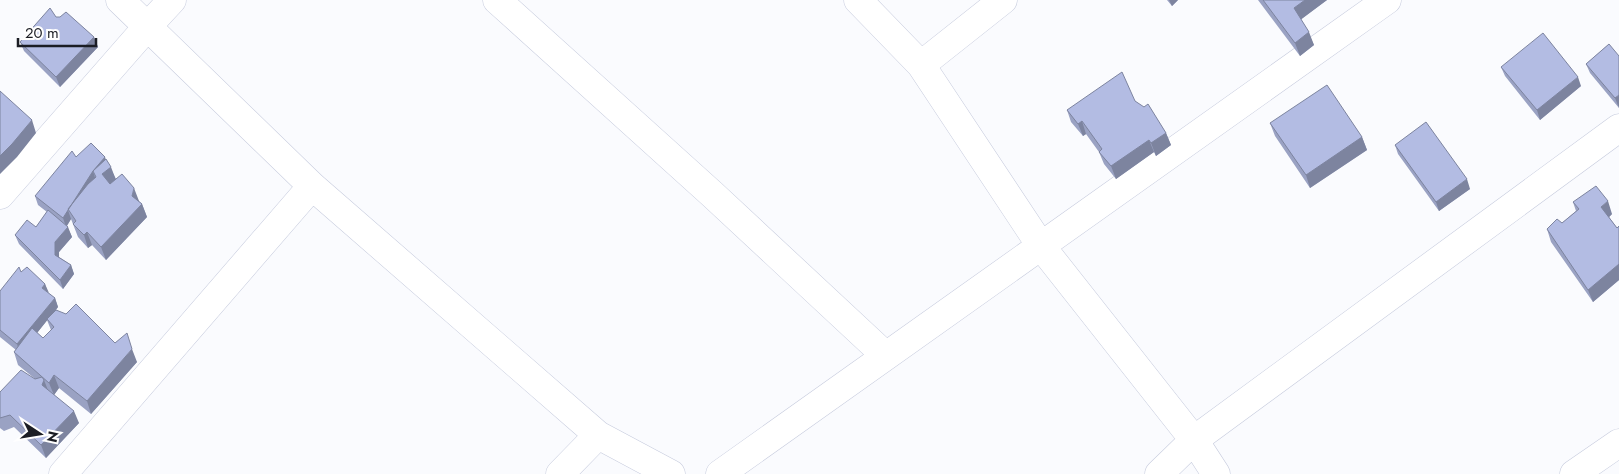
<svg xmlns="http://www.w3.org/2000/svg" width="1619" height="474" font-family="Jost,sans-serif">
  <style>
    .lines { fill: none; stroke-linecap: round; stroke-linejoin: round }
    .street-casing { stroke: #c6cbdd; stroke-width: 29 }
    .street { stroke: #fff; stroke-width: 28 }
    .wall { fill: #9aa2c3; fill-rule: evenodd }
    .shaded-wall { fill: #7d849f }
    .building { fill: #b3bce3; stroke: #7d849f }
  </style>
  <rect width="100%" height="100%" fill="#fafbfe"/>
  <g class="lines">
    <g class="street-casing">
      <path id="street" d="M120,0l192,186 286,249 73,39
        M497,0l215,194 174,162
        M858,0l63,65 120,181 153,194 22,34
        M921,65l82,-65
        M0,195l147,-168 25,-27
        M63,474l249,-288
        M560,474l38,-39
        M720,474l667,-474
        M1159,474l35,-34 425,-312
        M1574,474l45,-31"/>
    </g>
    <use href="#street" class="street"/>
  </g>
  <path class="wall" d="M1167,0h11l-6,6z
    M1258,0h69l-26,19 13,26 -14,11z
    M56,17l38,20 4,10 -38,40 -36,-36 -4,-9z
    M1609,44l10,64 -29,-35 -4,-9z
    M1501,67l80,19 -41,34 -35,-44z
    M1135,101l31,32 5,12 -15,11 -2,-4 -38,27 -12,-15 -5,-12 -13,-18 -3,2 -12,-14 -4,-12z
    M1270,123l92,14 5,13 -57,38 -35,-52z
    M1395,145l75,44 -31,22 -41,-57z
    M76,157l30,3 10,19 26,25 5,13 -41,43 -14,-15 -4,3 -10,-11 -7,-18 -4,7 5,11 -13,15v5l12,8 3,9 -11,15 -44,-45 -4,-9 21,-8 11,-15 -9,-7 -3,-9z
    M1573,202l39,12 -3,3 8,11 2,-2v54l-26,22 -42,-60 -4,-13 15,-6 14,-12z
    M21,272l24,12 3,9 7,5 3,9 -2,3 59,33 22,19 -46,52 -32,-26 -5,7 25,28 -33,35 -32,-31 -10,4 -4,-3v-36l34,-14 -16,-13 -4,-13 2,-2 -16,-13v-46zM47,320l4,10 -8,8 -6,-5z"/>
  <path class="shaded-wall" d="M1169,0h9l-6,6z
    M1305,0h22l-28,21 -5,-13z
    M1309,32l5,13 -14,11 -5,-13z
    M94,37l4,10 -38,40 -4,-10z
    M1578,77l3,9 -41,34 -3,-10z
    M1619,95v13l-4,-10z
    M32,120l4,13 -19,24 -17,17v-18z
    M1082,121l4,13 -3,2 -5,-12z
    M1166,133l5,12 -15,11 -5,-13z
    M1362,137l5,13 -57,38 -4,-13z
    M1149,140l5,12 -38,27 -5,-13z
    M105,157l3,9 -13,2z
    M111,167l5,13 -9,7 -5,-13z
    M93,171l3,10 -28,29z
    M1467,179l3,10 -31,22 -3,-9z
    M134,188l5,13 -3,8 -4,-13z
    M1608,201l4,13 -6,6 -5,-13z
    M142,204l5,13 -41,43 -5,-13z
    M68,210l3,9 -5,8 -3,-9z
    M68,227l4,10 -13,15v12l-4,-9v-13z
    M87,232l5,13 -4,3 -4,-13z
    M1619,264v16l-26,22 -5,-12z
    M71,265l3,9 -11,15 -3,-9z
    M45,284l4,9 -7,-5z
    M55,298l3,9 -38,47 -3,-10z
    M132,349l5,13 -46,52 -4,-13z
    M54,375l5,13 -5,7 -5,-12z
    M44,380l5,13 -7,-8z
    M74,411l5,12 -33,35 -5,-13z"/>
  <path class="building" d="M1263,0h42l-11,8 15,24 -14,11z
    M50,8l6,9h4l6,-5 28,25 -38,40 -36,-35z
    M1543,33l35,44 -41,33 -36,-43z
    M1609,44l10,12v39l-4,3 -29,-34z
    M1122,72l13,29 9,6 4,-3 18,29 -15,10 -2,-3 -38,26 -12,-14 3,-3 -20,-28 -4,3 -11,-14z
    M1327,85l35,52 -56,38 -36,-52z
    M0,91l32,29 -20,24 -12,12z
    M1426,122l41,57 -31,23 -41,-57z
    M91,143l14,14 -12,14 -30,47 -28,-22 37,-45 4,6z
    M106,159l5,8 -9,7 8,10 12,-10 12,14 -2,8 10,8 -41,43 -14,-15 -3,3 -11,-11 3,-3 -8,-12 20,-25 8,-7 -3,-6z
    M1596,186l12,15 -7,6 16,21 2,-2v38l-31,26 -41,-61 10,-10 5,4 17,-14 -6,-7z
    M48,210l20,17 -13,15v13l16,10 -11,15 -45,-45 12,-15 9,7z
    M19,267l2,5 6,-5 18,17 -3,4 13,10 -38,46 -17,-14v-39z
    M76,304l39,39 12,-10 5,16 -45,52 -33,-26 -5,8 -35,-31 18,-24 11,10 11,-11 -7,-8 9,-9 10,4z
    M21,370l14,9 7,-2 2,3 -2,5 32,26 -33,34 -31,-30 -10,3v-26z"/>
  <g transform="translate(40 434) rotate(102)" stroke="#ffffff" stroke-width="4" paint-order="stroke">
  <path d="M0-4L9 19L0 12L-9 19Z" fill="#1b1d24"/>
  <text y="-8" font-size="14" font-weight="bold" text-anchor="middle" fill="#1b1d24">N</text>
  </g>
  <path d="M18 38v8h78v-8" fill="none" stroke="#1b1d24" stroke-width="2.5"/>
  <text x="25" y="38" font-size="15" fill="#1b1d24" stroke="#ffffff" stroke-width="4" paint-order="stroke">20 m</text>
</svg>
